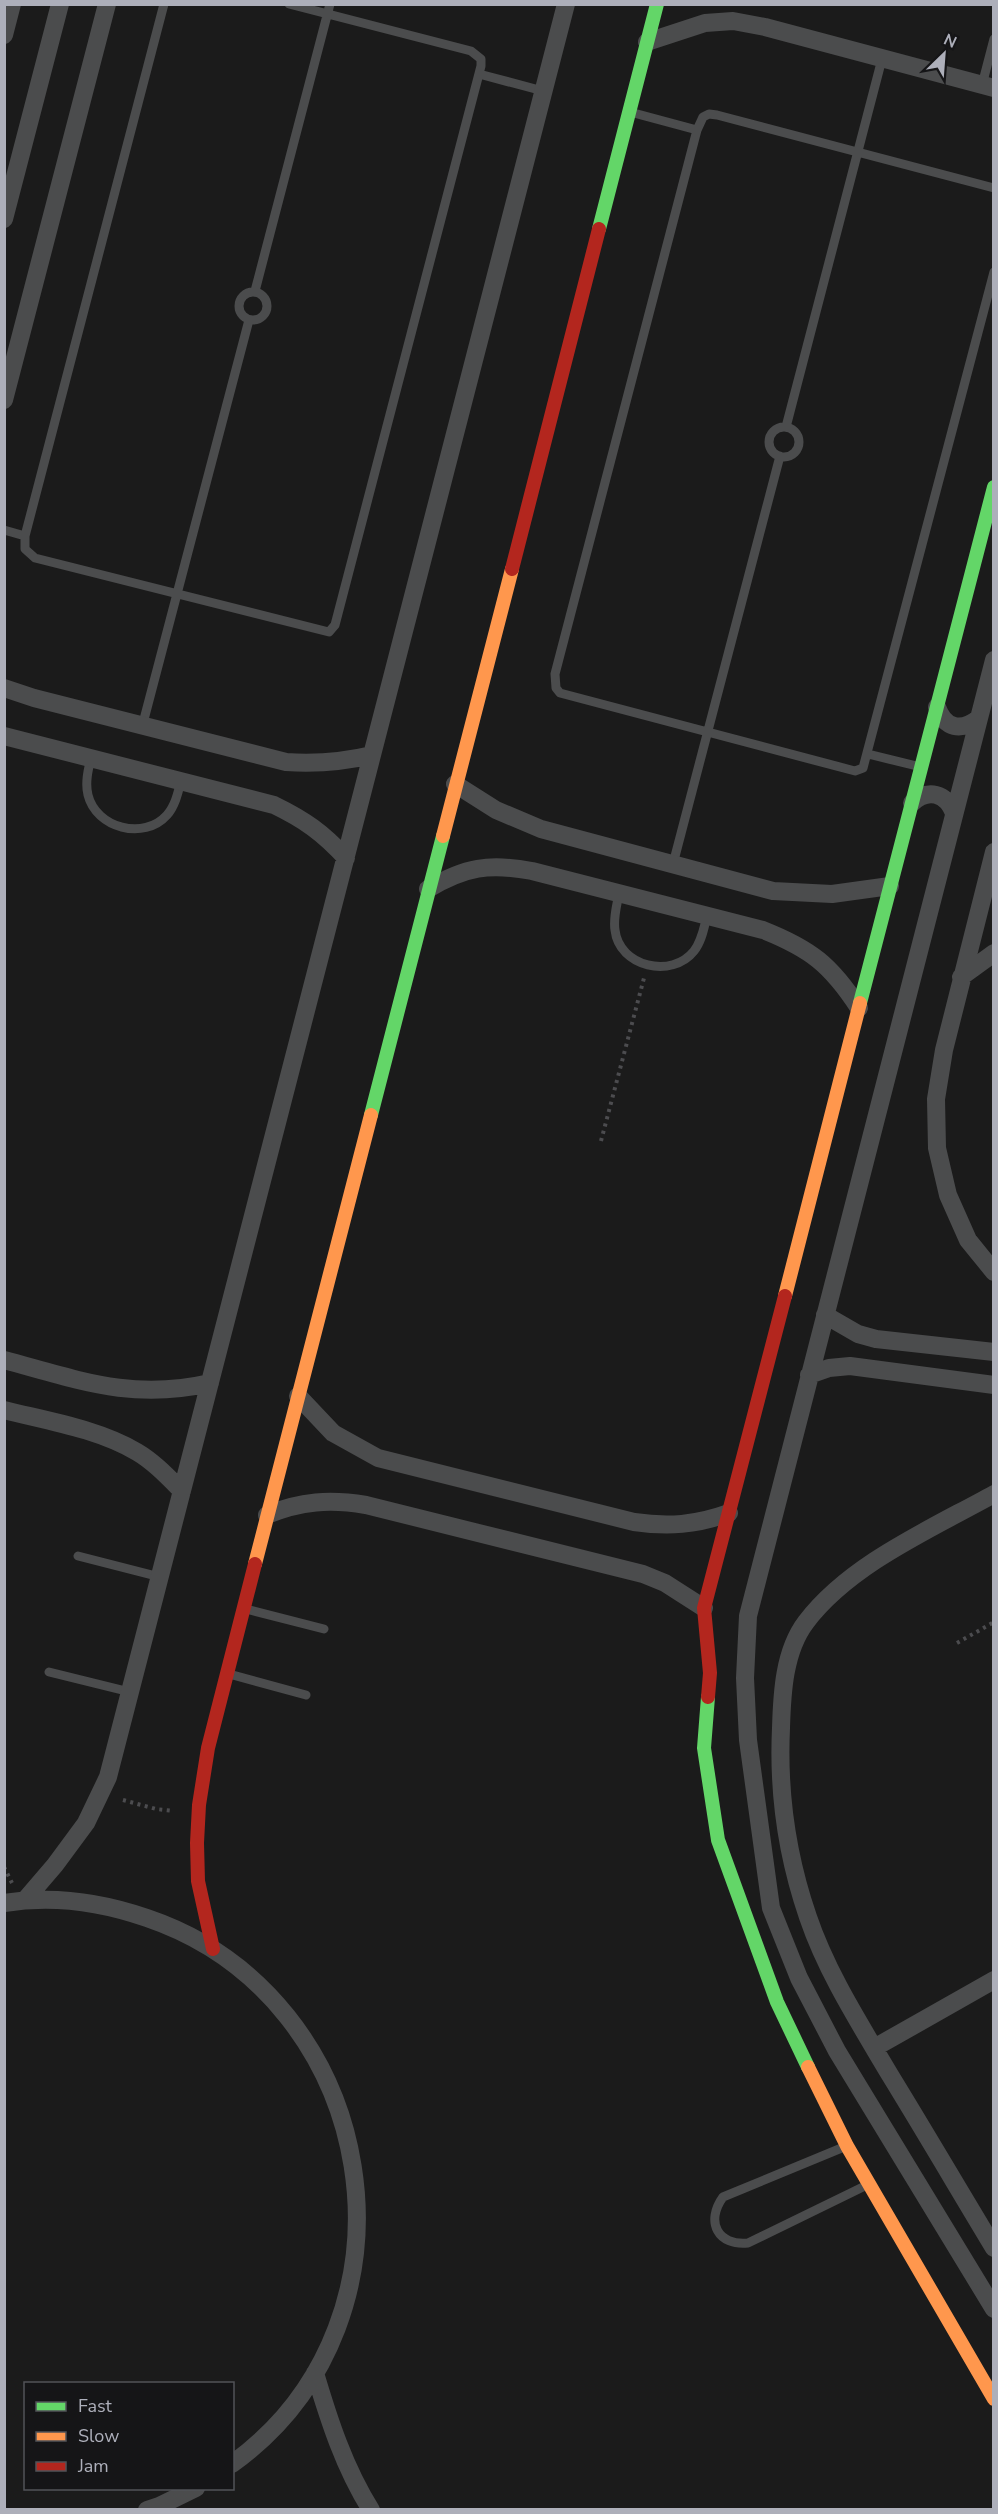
<svg xmlns="http://www.w3.org/2000/svg" width="998" height="2514" font-family="'Nunito Sans',sans-serif">
  <style>
    .lines { fill: none; stroke-linecap: round; stroke-linejoin: round }
    .path { stroke: #4c4c4f; stroke-width: 4; stroke-dasharray: 3 4.5; stroke-linecap: butt }
    .lane { stroke: #4b4c4d; stroke-width: 9 }
    .street { stroke: #4b4c4d; stroke-width: 18 }
    .fast { stroke: #63d668; stroke-width: 14 }
    .slow { stroke: #ff974d; stroke-width: 14 }
    .jam { stroke: #b3261e; stroke-width: 14 }
  </style>
  <rect width="100%" height="100%" fill="#1b1b1b"/>
  <g class="lines">
    <path class="path" d="M601,1141l43,-163
      M957,1643l37,-21
      M123,1800l33,9 18,2
      M4,1867l8,16"/>
    <path class="lane" d="M164,4l-139,532v13l10,9 294,74 6,-7 146,-559v-7l-10,-8 -182,-47
      M479,74l64,17
      M982,85l12,-46
      M630,112l67,18
      M994,188l-277,-73 -8,-1 -6,3 -6,13 -142,544 1,14 4,5 295,78 8,-3 131,-496
      M255,291l75,-287
      M239 306a14 14 0 1 1 28 0a14 14 0 1 1-28 0Z
      M786,427l96,-368
      M769 442a15 15 0 1 1 30 0a15 15 0 1 1-30 0Z
      M4,530l21,6
      M142,727l107,-407
      M868,754l53,13
      M91,758c-3,12 -6,25 -3,37 8,33 56,46 79,20 8,-9 11,-22 14,-34
      M673,864l107,-408
      M619,893c-2,12 -6,25 -4,37 4,37 57,49 79,21 8,-10 10,-24 13,-35
      M78,1556l82,21
      M246,1609l78,20
      M49,1672l81,20
      M229,1674l77,21
      M844,2147l-121,50c-18,25 -5,49 25,46l119,-58"/>
    <path class="street" d="M4,35l8,-31
      M647,42l58,-19 28,-2 32,6 229,61
      M4,219l56,-215
      M4,400l103,-396
      M994,660l-246,956 -3,62 3,62 23,168 28,70 38,73 157,258
      M4,688l30,10 252,64c31,2 57,0 86,-7
      M937,707c8,22 24,25 42,11
      M4,736l270,69c31,15 49,28 72,53
      M455,784l41,26 45,19 232,62 59,3 58,-8
      M912,803c16,-15 34,-10 42,10
      M994,852l-50,198 -8,49 1,49 11,47 20,45 26,32
      M428,889c37,-22 61,-26 104,-18l231,59c48,19 68,35 96,78
      M961,977l33,-24
      M825,1315l33,19 18,5 118,13
      M4,1360c75,20 128,41 206,23
      M809,1375l20,-7 21,-2 144,19
      M298,1396l35,37 45,25 256,64c34,5 62,3 95,-9
      M4,1410c44,11 94,19 133,42 17,10 31,25 45,39
      M994,1494c-63,35 -144,70 -188,128 -22,29 -24,71 -25,106 -3,63 6,128 27,189 19,56 52,107 82,158 35,57 69,115 104,173
      M267,1515c34,-14 63,-16 99,-10l277,69 22,9 39,25
      M25,1900l30,-35 31,-42 22,-46 458,-1773
      M4,1903c49,-8 97,-1 143,15 233,79 287,400 85,546
      M874,2048l120,-68
      M315,2373c14,47 29,94 56,137
      M147,2510l12,-4 37,-18"/>
    <path class="fast" d="M599,229l58,-225
      M860,1003l134,-516
      M371,1115l72,-279
      M708,1697l-4,51 14,92 59,162 31,65"/>
    <path class="slow" d="M443,836l69,-267
      M785,1296l75,-293
      M255,1564l116,-449
      M808,2067l39,79 147,253"/>
    <path class="jam" d="M512,569l87,-340
      M708,1697l2,-24 -6,-65 81,-312
      M213,1949l-15,-68 -1,-38 2,-38 9,-57 47,-184"/>
  </g>
  <rect width="998" height="2514" fill="none" stroke="#adafba" stroke-width="12"/>
  <rect x="24" y="2382" width="210" height="108" fill="#151517" stroke="#525358" stroke-width="1.5"/>
  <rect x="36" y="2402" width="30" height="9" fill="#63d668" stroke="#525358" stroke-width="1.5"/>
  <text x="78" y="2412" font-size="18" fill="#adafba">Fast</text>
  <rect x="36" y="2432" width="30" height="9" fill="#ff974d" stroke="#525358" stroke-width="1.5"/>
  <text x="78" y="2442" font-size="18" fill="#adafba">Slow</text>
  <rect x="36" y="2462" width="30" height="9" fill="#b3261e" stroke="#525358" stroke-width="1.5"/>
  <text x="78" y="2472" font-size="18" fill="#adafba">Jam</text>
  <g transform="translate(944 54) rotate(25)" stroke="#151517" stroke-width="4.5" paint-order="stroke">
  <path d="M0-4.5L10 22L0 15L-10 22Z" fill="#adafba"/>
  <text y="-9" font-size="16" font-weight="bold" text-anchor="middle" fill="#adafba">N</text>
  </g>
</svg>
